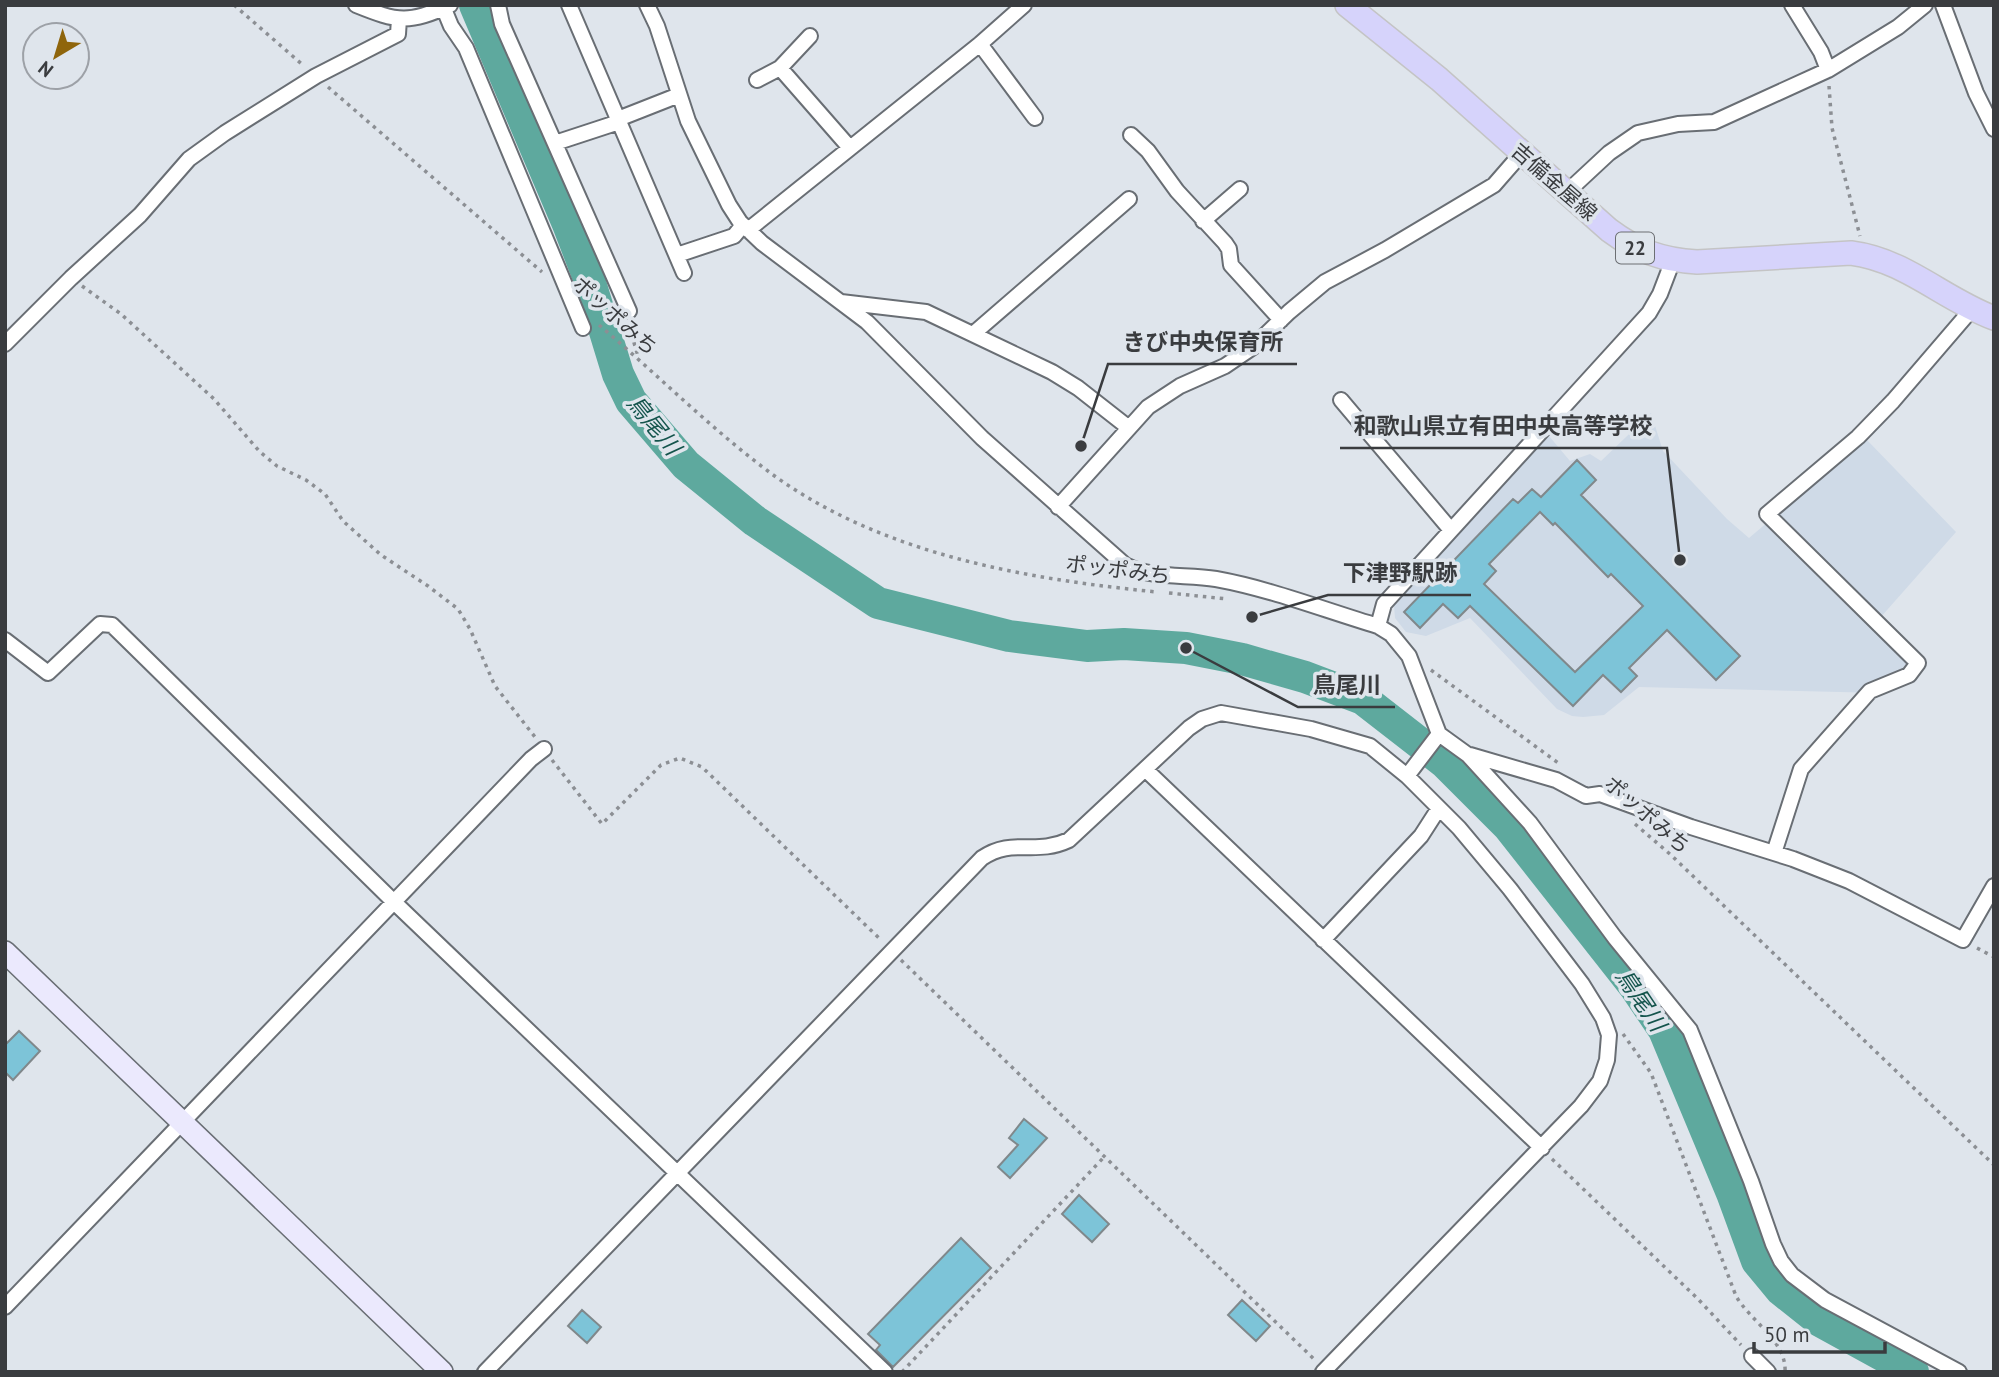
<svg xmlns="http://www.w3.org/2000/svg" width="1999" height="1377" font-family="'PT Sans','Noto Sans JP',sans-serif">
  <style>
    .built { fill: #cfdae7 }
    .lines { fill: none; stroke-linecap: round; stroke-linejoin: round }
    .river { stroke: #5ea99e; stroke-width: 32 }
    .building { fill: #7dc4d8; stroke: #80888b; stroke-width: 2; fill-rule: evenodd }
    .street-casing { stroke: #696e74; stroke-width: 18 }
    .secondary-casing { stroke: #696e74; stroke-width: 24 }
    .primary-casing { stroke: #c4c4c5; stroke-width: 26 }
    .path { stroke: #8c8f94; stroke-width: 3.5; stroke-dasharray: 3.5 5; stroke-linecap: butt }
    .street { stroke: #fff; stroke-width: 14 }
    .secondary { stroke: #ebe9fd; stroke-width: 21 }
    .primary { stroke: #d6d3fb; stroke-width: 23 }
    .labels { text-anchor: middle; stroke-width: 7; stroke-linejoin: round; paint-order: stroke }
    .shield { fill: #dfe5ec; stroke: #6c6f73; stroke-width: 2 }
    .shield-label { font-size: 19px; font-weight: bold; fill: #3a3c3f }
    .street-label { font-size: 21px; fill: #3a3c3f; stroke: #dfe5ec }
    .water-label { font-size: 23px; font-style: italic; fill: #14544c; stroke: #dfe5ec }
    .leader { fill: none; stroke: #3a3c3f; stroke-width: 2.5 }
    .callout-dot { fill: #3a3c3f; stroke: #dfe5ec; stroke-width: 2.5 }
    .callout-label { font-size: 23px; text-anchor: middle; font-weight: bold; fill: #3a3c3f; stroke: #dfe5ec; stroke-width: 7; stroke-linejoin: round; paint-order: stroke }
  </style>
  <rect width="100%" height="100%" fill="#dfe5ec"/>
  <path class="built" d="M1651,413l12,38 64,68 22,19 117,-99 90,93 -76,86 46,44 -20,20 -25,11 -242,-6 -35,28 -21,2 -11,-1 -15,-7 -87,-91 -44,18 -20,-4 -11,-14 -1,-13 60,-71 95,-98 21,25 20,-7 11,7z"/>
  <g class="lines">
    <path class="river" d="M475,5l93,219 20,52 30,98 13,27 55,64 69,56 123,82 131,33 78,10 37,-2 62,4 56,11 63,18 58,22 81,63 65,65 126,160 29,43 68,163 25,68 24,29 39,31 93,51"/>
  </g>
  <path class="building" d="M1577,460l19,20 -15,15 159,161 -24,24 -49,-50 -38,38 8,8 -16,16 -18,-17 -30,31 -103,-100 -12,12 -15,-14 -23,24 -16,-16 109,-113 5,4 14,-14 9,8zM1540,512l13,13 2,-2 53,54 3,-3 32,32 -68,66 -91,-88 12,-13 -7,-7z
    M19,1031l21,20 -27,29 -8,-8v-27z
    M1024,1119l23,19 -37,40 -12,-11 20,-22 -9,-7z
    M1079,1195l30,29 -17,18 -30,-28z
    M961,1238l30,30 -98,99 -17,-17 4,-5 -12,-11z
    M1242,1300l28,26 -14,15 -28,-26z
    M582,1310l19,17 -14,16 -19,-17z"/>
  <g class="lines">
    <g class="street-casing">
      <path id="street" d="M356,5c42,17 53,19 94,0
        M498,5l4,19 127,287
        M569,5l115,268
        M647,5l10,21 31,95 41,84 11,17 22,21 105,79 115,116 143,127c27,14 61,9 91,14 55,10 108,31 162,47l13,8 18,22 30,78 29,21 62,68 85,115 75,92 61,151 22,63 8,17 11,14 33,25 134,72
        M1792,5l29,47 7,18
        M1943,5l33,88 18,36
        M444,9l7,17 15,22 117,280
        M980,44l55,74
        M780,68l70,80
        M757,80l23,-12 30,-32
        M618,119l61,-24
        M1131,135l17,16 29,40 48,52 4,6 2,16 50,55
        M555,143l64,-21
        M1566,193l43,-40 29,-20 40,-9 36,-2 114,-52 70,-43 27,-22
        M1203,221l37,-32
        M748,230l232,-186 44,-39
        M677,255l57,-19 9,-11
        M841,302l85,10 126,60 26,16 51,40
        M973,334l156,-135
        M5,344l66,-66 69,-63 49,-56 36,-26 91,-57 82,-42 1,-15
        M1341,400l109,129
        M1058,507l90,-100 32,-21 45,-20 28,-19 36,-35 36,-30 60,-32 109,-65 27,-31
        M1378,626l6,-22 265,-291 11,-19 13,-34
        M5,640l43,33 52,-49 12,1 283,278 490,469
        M1470,755l86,25 30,16 14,-2 91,33 102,32 56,22 114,59 31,-54
        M1146,770l396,378
        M1407,776l32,-42
        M1774,853l27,-84 69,-78 39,-16 9,-12 -151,-149 91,-77 35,-36 79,-92
        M1323,940l98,-104 18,-28
        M5,1307l526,-548 13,-10
        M1752,1356l16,16
        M485,1372l497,-514c31,-21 53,-2 87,-18l120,-112 13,-9 19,-6 90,16 59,17 37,30 52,52 51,61 72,95 21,34 6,17 -2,25 -7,21 -19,25 -258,266"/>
    </g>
    <g class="secondary-casing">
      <path id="secondary" d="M5,952l437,420"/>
    </g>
    <g class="primary-casing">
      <path id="primary" d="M1347,5l92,74 170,151c28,21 53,30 88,32l154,-9c55,7 92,46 143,65"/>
    </g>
    <path class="path" d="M234,5l70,61
      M1829,86l3,42 28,108
      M328,87l214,185
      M82,286l39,28 93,85 46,53 17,14 29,14 19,14 18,27 38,34 47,31 30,23 12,20 25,57 40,51
      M599,325c58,49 115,107 177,152 110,78 250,102 381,115
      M629,326l9,30
      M1169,593l58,6
      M1431,670l130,95
      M552,760l50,64 59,-59 19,-7 22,9 179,173
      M1635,824l36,31 323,310
      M1977,948l17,9
      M901,960l415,401
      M1623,1034l28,39 85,223c14,25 51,45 49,76
      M1552,1159l146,140 43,46
      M902,1372l203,-216"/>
    <use href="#street" class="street"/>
    <use href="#secondary" class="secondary"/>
    <use href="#primary" class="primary"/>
  </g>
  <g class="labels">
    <rect class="shield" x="1616" y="232.5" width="38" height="31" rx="5"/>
    <g class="shield-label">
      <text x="1635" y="255">22</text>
    </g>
    <g class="street-label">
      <text transform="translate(1554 182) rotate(41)" y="7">吉備金屋線</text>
      <text transform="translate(615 316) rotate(42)" y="7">ポッポみち</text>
      <text transform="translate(1118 570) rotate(7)" y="7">ポッポみち</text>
      <text transform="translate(1647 815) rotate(41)" y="7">ポッポみち</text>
    </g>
    <g class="water-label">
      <text transform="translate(654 425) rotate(51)" y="8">鳥尾川</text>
      <text transform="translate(1641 1000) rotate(56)" y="8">鳥尾川</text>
    </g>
  </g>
  <path class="leader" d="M1081 446L1108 364H1297M1680 560L1667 448H1340M1252 617L1328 595H1471M1186 648L1298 707H1395"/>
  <g class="callout-dot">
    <circle cx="1081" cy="446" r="7"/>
    <circle cx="1680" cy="560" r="7"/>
    <circle cx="1252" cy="617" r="7"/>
    <circle cx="1186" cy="648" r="7"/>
  </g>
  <g class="callout-label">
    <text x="1203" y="350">きび中央保育所</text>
    <text x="1503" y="434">和歌山県立有田中央高等学校</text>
    <text x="1400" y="581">下津野駅跡</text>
    <text x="1347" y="693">鳥尾川</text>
  </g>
  <rect width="1999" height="1377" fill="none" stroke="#3a3c3f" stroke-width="14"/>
  <g transform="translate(56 56) rotate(218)"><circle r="33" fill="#dfe5ec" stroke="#9da1a7" stroke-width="2"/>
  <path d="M0-5L12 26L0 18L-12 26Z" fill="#8f650b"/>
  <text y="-10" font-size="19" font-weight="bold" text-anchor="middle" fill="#3a3c3f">N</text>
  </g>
  <path d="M1754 1342v10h131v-10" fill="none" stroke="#3a3c3f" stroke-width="3.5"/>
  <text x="1764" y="1342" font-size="21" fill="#3a3c3f" stroke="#dfe5ec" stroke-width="5" paint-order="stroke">50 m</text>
</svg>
